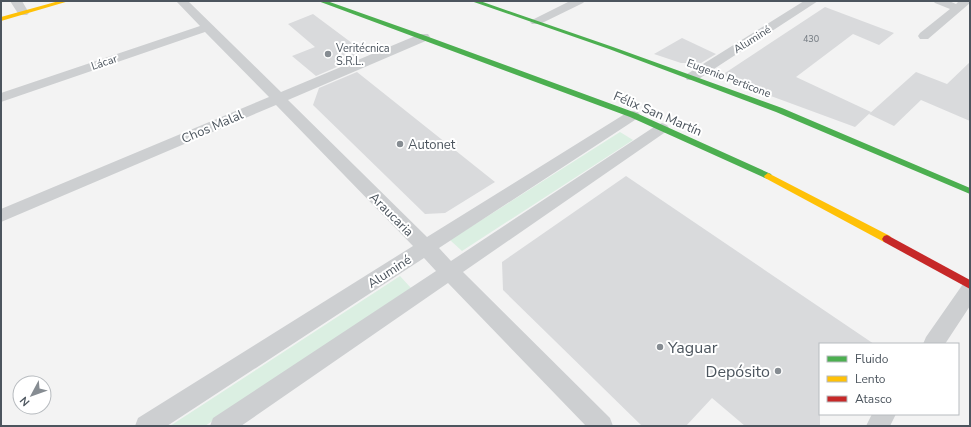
<svg xmlns="http://www.w3.org/2000/svg" width="971" height="427" font-family="'Nunito Sans',sans-serif">
  <style>
    .green { fill: #dbefe2 }
    .building { fill: #d9dadc }
    .lines { fill: none; stroke-linecap: round; stroke-linejoin: round }
    .street { fill: #cdcfd1; fill-rule: evenodd }
    .fast { fill: #4caf50; fill-rule: evenodd }
    .slow { fill: #ffc107; fill-rule: evenodd }
    .jam { fill: #c62828; fill-rule: evenodd }
    .poi-dot { fill: #868c92; stroke: #fff; stroke-width: 1.5 }
    .labels { text-anchor: middle; stroke-width: 4; stroke-linejoin: round; paint-order: stroke }
    .far-number-label { font-size: 9px; fill: #71787f }
    .far-street-label { font-size: 11px; fill: #4c555e; stroke: #fff }
    .far-poi-label { font-size: 11px; fill: #4c555e; stroke: #fff; text-anchor: start }
    .street-label { font-size: 13px; fill: #4c555e; stroke: #fff }
    .poi-label { font-size: 13px; fill: #4c555e; stroke: #fff; text-anchor: start }
    .near-poi-label { font-size: 16px; fill: #4c555e; stroke: #fff; text-anchor: start }
  </style>
  <rect width="100%" height="100%" fill="#f3f3f3"/>
  <path class="green" d="M620,132l13,8 -171,111 -12,-11z
    M400,276l11,12 -206,138h-35z"/>
  <path class="building" d="M825,7l69,26 -15,12 -26,-11 -57,43 75,35 -16,15 -136,-50z
    M313,14l51,38 -21,9 3,2 -30,13 -24,-20 23,-9 -27,-23z
    M682,38l34,16 -15,9h-20l-27,-9z
    M970,62v59l-49,-21 -27,26 -25,-12 47,-42 31,12z
    M357,72l138,110 -50,31 -20,1 -112,-109 6,-17z
    M626,176l248,168h-54v82h-75l-33,-28 -26,28h-44l-139,-136 -1,-28z"/>
  <g class="lines">
    <path class="street" d="M10,1h12l7,12 -2,2h-8z
      M176,1h12l93,91 139,-58h8l2,3 -2,3 -140,60 139,137 201,-125 5,-1 5,1 2,3 -2,3 -199,130 12,13 206,-136 5,-2 5,2 2,3 -2,3 -204,141 147,146 3,8h-27l-138,-143 -207,143h-31l3,-8 223,-147 -12,-13 -257,168h-32l3,-8 275,-172 -137,-141 -275,117v-13l268,-112 -64,-65 -204,70v-9l199,-67z
      M570,1h15l-2,2 -43,21h-8l-2,-2 2,-2z
      M804,1h14l-121,79h-10l-2,-3 2,-3z
      M933,1h16l7,3 3,-3h11v2l-42,36h-8l-2,-3 2,-3 30,-24 -15,-6z
      M970,282v24l-25,38h-22l3,-7 37,-53z
      M872,414h24l-6,12h-24z"/>
    <path class="fast" d="M318,1h9l99,35 210,77 135,61 1,2 -4,3 -3,-1 -135,-61z
      M471,1h9l133,46 169,61 188,80v6l-194,-82 -167,-63z"/>
    <path class="slow" d="M59,1h10l-68,20v-4z
      M768,173l122,63 2,3 -2,3h-6l-119,-64 -1,-2z"/>
    <path class="jam" d="M887,235l83,45v9l-86,-47 -2,-3 2,-3z"/>
  </g>
  <g class="poi-dot">
    <circle cx="328" cy="54" r="4"/>
    <circle cx="400" cy="144" r="4"/>
    <circle cx="660" cy="347" r="4"/>
    <circle cx="778" cy="371" r="4"/>
  </g>
  <g class="labels">
    <g class="far-number-label">
      <text x="811" y="42">430</text>
    </g>
    <g class="far-street-label">
      <text transform="translate(752 39) rotate(-32)" y="4">Aluminé</text>
      <text transform="translate(104 62) rotate(-19)" y="4">Lácar</text>
      <text transform="translate(729 78) rotate(21)" y="4">Eugenio Perticone</text>
    </g>
    <g class="far-poi-label">
      <text x="336" y="52">Veritécnica<tspan x="336" dy="13">S.R.L.</tspan></text>
    </g>
    <g class="street-label">
      <text transform="translate(658 113) rotate(23)" y="5">Félix San Martín</text>
      <text transform="translate(212 126) rotate(-23)" y="5">Chos Malal</text>
      <text transform="translate(392 214) rotate(45)" y="5">Araucaria</text>
      <text transform="translate(389 271) rotate(-33)" y="5">Aluminé</text>
    </g>
    <g class="poi-label">
      <text x="408" y="149">Autonet</text>
    </g>
    <g class="near-poi-label">
      <text x="668" y="353">Yaguar</text>
      <text x="770" y="377" text-anchor="end">Depósito</text>
    </g>
  </g>
  <rect width="971" height="427" fill="none" stroke="#4c555e" stroke-width="4"/>
  <rect x="819" y="343" width="140" height="72" fill="#ffffff" stroke="#b7bbbf"/>
  <rect x="827" y="356" width="20" height="6" fill="#4caf50" stroke="#b7bbbf"/>
  <text x="855" y="363" font-size="12" fill="#4c555e">Fluido</text>
  <rect x="827" y="376" width="20" height="6" fill="#ffc107" stroke="#b7bbbf"/>
  <text x="855" y="383" font-size="12" fill="#4c555e">Lento</text>
  <rect x="827" y="396" width="20" height="6" fill="#c62828" stroke="#b7bbbf"/>
  <text x="855" y="403" font-size="12" fill="#4c555e">Atasco</text>
  <g transform="translate(32 395) rotate(229)"><circle r="19" fill="#ffffff" stroke="#b7bbbf"/>
  <path d="M0-3L7 15L0 10L-7 15Z" fill="#868c92"/>
  <text y="-6" font-size="11" font-weight="bold" text-anchor="middle" fill="#4c555e">N</text>
  </g>
</svg>
